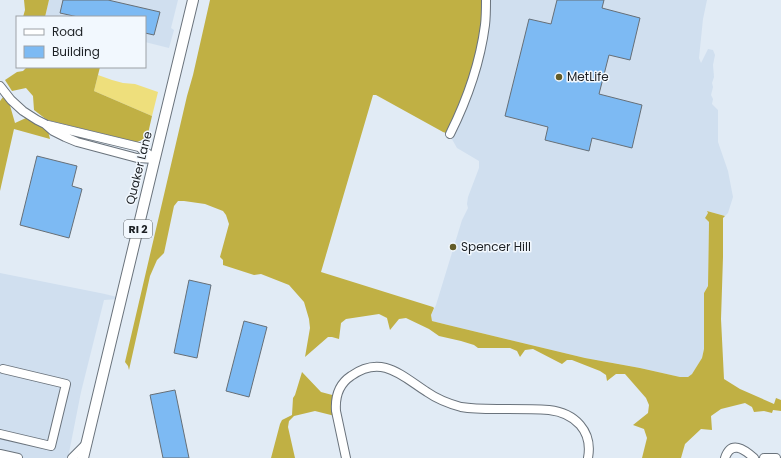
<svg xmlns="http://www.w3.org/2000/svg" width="781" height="458" font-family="Poppins,sans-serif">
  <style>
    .built { fill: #d0dfef }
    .green { fill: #eedf7c }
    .forest { fill: #c0b044 }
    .building { fill: #7dbaf3; stroke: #666f77 }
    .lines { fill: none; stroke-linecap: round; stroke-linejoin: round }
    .minor-casing { stroke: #6a737c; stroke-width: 10 }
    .major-casing { stroke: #6a737c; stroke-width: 12 }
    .minor { stroke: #fff; stroke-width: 8 }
    .major { stroke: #fff; stroke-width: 10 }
    .poi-dot { fill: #635c28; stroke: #f2f8fe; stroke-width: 1.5 }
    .labels { text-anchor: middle; stroke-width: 3; stroke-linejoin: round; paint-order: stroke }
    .shield { fill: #f2f8fe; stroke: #5d6266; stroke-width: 1 }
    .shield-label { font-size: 11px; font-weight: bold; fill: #1d2125 }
    .poi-label { font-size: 12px; fill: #1d2125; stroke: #f2f8fe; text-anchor: start }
    .street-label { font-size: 12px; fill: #1d2125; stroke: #f2f8fe }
  </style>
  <rect width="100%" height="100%" fill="#e1ebf5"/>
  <path class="built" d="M49,0h129l-7,28 3,2 -5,18 -24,-6v-25h-100z
    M486,0h221l-4,19 -4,39 2,5 7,-14 5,1 2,5 -2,10 1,12 -2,6 1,4 -2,8 2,4 -1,5 6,6v32l10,29 5,26 -5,16 -3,3 -18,-5 1,2 -3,5 4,4 -1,64 -4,7v56l-2,9 -10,16 -4,3h-8l-40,-9 -55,-10 -137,-33 -16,-4 -1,-6 5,-10 26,-85 6,-12 -1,-4 1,-7 11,-29v-7l-22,-13 -8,-14z
    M0,273l105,21 16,4 -1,1 -16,1 -23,92 -13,66h-68z"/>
  <path class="green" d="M98,75l14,5 11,3 12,1 23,8 -6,24 -58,-25z"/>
  <path class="forest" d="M24,0h25l-4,17h-22l2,-7z
    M210,0h276l-5,46 -32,88 -6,-2 -67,-37h-3l-52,177 112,35 1,1 -3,7 1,6 16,4 137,33 55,10 40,9h8l4,-3 10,-16 2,-9v-56l4,-7 1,-64 -4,-4 3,-5 -1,-2 18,5 -2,2v39l-2,62 3,60 16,10 34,15 2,-6 5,2v11l-8,-1 -1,3 -8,-2 -10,1 -2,-5 -7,-4 -24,6 -10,7 1,14 -11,-1 -16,15 -4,14h-39l5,-20 -3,-9 -11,-4 15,-12 1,-8 -3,-7 -21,-24h-9l-9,7 -1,-6 -6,-4 -28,-11h-5l-5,4 -29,-15 -8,1 -5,7 -3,-6 -7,-3h-32l-4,-3 -13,-4 -22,-5 -10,-7 -23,-11 -7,1 -9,11 -3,-12 -8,-4 -33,5 -5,4 -2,16 -7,-2h-4l-23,20 5,-29 -1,-9 -5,-17 -15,-17 -28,-11 -7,1 -31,-10v-5l-3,-3 9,-33 -3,-9 -3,-4 -18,-7 -21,-3h-6l-4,5 -10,47 -7,7 -7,16 -21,94 -1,-4 -3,-4 62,-266 6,-21z
    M27,67h73l-6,24 58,25 -5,22 -10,4 -90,-22 -13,-10 -1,-14 -7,-8 -14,3 -7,-11 12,-8 6,-1z
    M3,97l6,5 6,21 11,-5 22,13 2,8 -36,-10 -14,62v-90z
    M302,372l19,20 15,4 -1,20 -20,-5 -21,5 -5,5 -1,6 7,31h-24l9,-34 2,-4 10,-5 1,-17 2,-3z"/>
  <path class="building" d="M63,0h45l52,12 -6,23 -9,-2v-16h-67l-18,-4z
    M557,0h47l-2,8 38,10 -10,42 -21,-5 -10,39 43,11 -10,43 -40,-10 -3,13 -44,-11 3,-13 -43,-11 24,-97 22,5z
    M37,156l40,10 -5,20 10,3 -13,49 -49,-13z
    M189,280l22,5 -14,73 -23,-5z
    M244,321l23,6 -18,70 -23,-6z
    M175,390l14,68h-26l-13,-63z"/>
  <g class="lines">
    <g class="minor-casing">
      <path id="minor" d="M0,86l11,14 12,11 14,9 8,4 8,7 12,6 12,5 60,16 18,1
        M48,125l91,22 16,12
        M450,134c17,-34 30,-71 35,-109 1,-8 1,-17 1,-25
        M0,434l51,12 15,-62 -63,-15
        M0,454l18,4
        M72,458l15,-15
        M346,458l-10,-47c-1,-14 3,-27 15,-35 31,-22 51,0 76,16 10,7 23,12 34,15 12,2 24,2 36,2 18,0 35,0 52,1 26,3 44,21 39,48
        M725,458c6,-18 19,-9 29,0
        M764,458h12"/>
    </g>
    <g class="major-casing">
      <path id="major" d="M83,458l39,-163 71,-295"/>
    </g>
    <use href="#minor" class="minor"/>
    <use href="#major" class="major"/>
  </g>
  <g class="poi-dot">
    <circle cx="559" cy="77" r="4"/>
    <circle cx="453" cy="247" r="4"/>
  </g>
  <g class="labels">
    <rect class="shield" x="124" y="220" width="28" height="18" rx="3"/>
    <g class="shield-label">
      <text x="138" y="233">RI 2</text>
    </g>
    <g class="poi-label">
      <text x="567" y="81">MetLife</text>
      <text x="461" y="251">Spencer Hill</text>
    </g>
    <g class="street-label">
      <text transform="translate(139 168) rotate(-76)" y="4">Quaker Lane</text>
    </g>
  </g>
  <rect x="16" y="16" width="130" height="52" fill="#f2f8fe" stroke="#9da2a7"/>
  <rect x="24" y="29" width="20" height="6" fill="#ffffff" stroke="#9da2a7"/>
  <text x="52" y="36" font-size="12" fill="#1d2125">Road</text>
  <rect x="24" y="46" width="20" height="12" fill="#7dbaf3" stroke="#9da2a7"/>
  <text x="52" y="56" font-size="12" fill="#1d2125">Building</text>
</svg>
